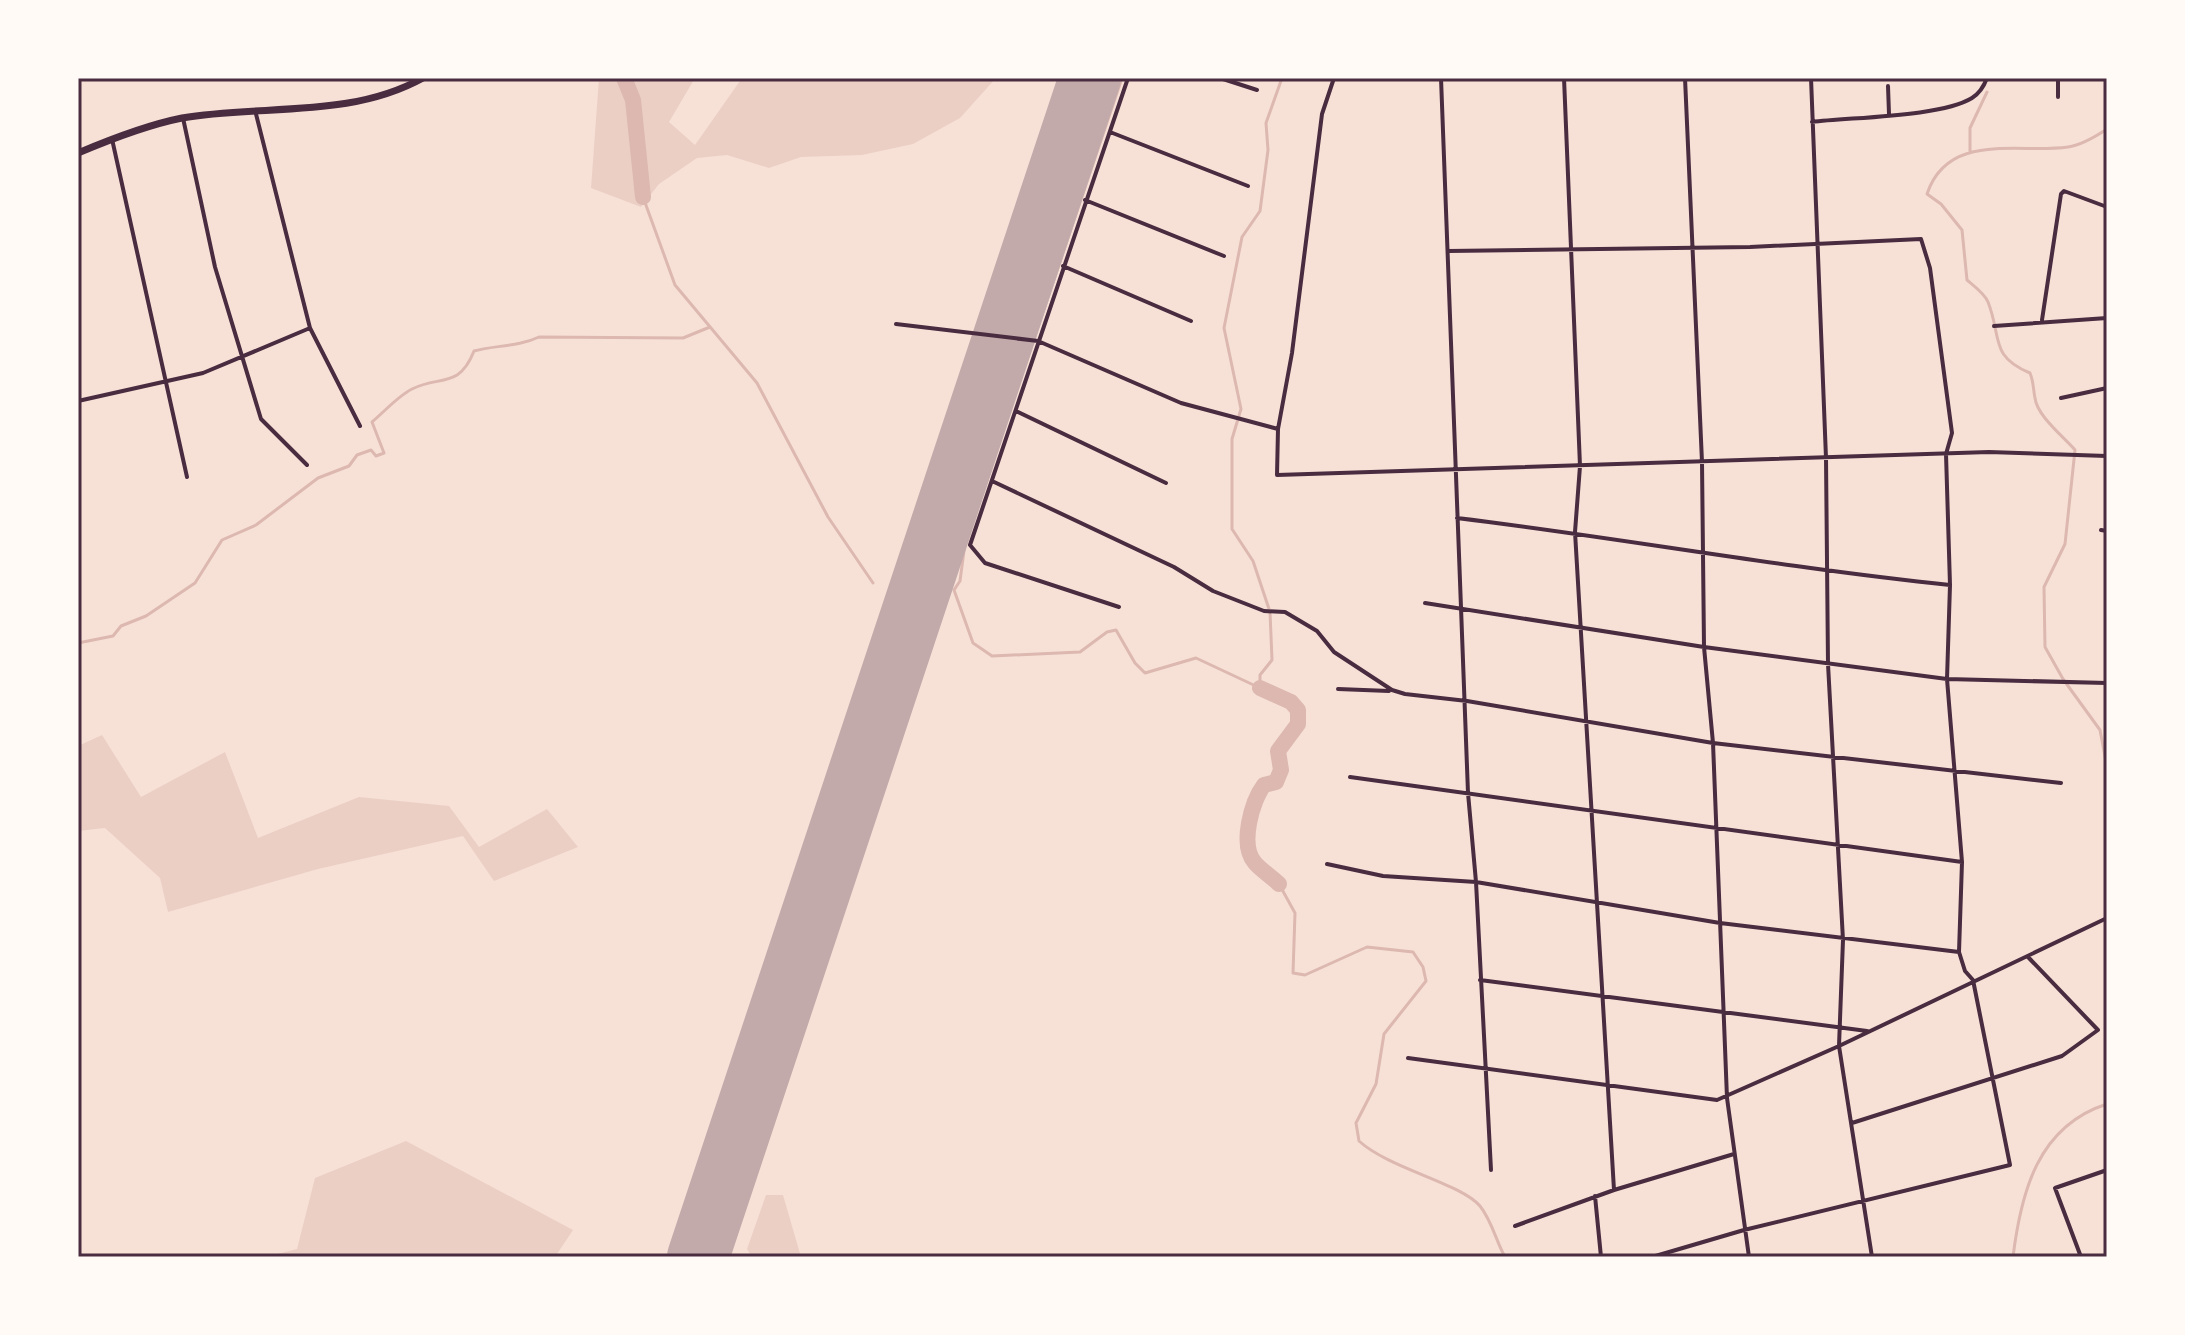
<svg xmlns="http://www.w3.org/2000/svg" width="2185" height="1335" font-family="Ubuntu,sans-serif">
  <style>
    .green { fill: #ebcfc5 }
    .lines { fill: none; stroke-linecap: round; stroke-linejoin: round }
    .stream { stroke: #dcb8b0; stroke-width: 3 }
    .river { stroke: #dcb8b0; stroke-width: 16 }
    .runway { stroke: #c3aaaa; stroke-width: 62 }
    .minor { stroke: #4a2c40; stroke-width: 4 }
    .trunk { stroke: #4a2c40; stroke-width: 7 }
    .neatline { fill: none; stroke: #4a2c40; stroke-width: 3 }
  </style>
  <rect width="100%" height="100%" fill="#f7e1d7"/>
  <path class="green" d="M599,78h96l-26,44 26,23 47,-67h254l-36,40 -47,26 -51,11 -61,2 -32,11 -42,-13 -30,3 -38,26 -18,23 -50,-19z
    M102,735l39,62 84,-45 33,86 101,-41 90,9 30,41 68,-38 31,38 -84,34 -31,-45 -145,33 -150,43 -8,-34 -55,-50 -27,3v-85z
    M406,1141l167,89 -18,27h-289l31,-8 18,-71z
    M766,1195h17l18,62h-49l-5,-8z"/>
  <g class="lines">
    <path class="stream" d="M1122,78l-157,465 -5,38 -6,9 19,53 19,13 88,-4 27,-20 9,-2 19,33 10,10 51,-15 64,30v-13l12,-15 -2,-48 -17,-51 -21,-32v-90l9,-30 -17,-81 18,-91 18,-26 8,-61 -2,-27 16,-45
      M2107,129c-12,8 -25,16 -39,18 -49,7 -120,-16 -141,47l14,10 21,26 5,50c7,6 18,14 21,22 14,35 1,54 42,71 4,10 3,16 5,25 2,18 29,39 40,52l-10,94 -21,43 1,60 18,32 37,51 7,37
      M1970,152v-24l17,-36
      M643,197l32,88 82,98 71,134 45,66
      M78,643l35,-7 8,-10 25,-10 49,-33 27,-43 34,-15 62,-47 31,-12 8,-11 14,-5 5,6 8,-3 -12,-31c12,-10 26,-26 40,-33 28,-14 47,0 62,-38 22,-6 44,-4 65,-14l144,1 27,-11
      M1279,884l16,29 -2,60 12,2 62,-28 46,5 10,15 3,14 -42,53 -8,50 -20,39 3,18c31,28 101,42 121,65 12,15 16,35 25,51
      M2013,1257c8,-65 25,-131 94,-153"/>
    <path class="river" d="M624,78l9,22 10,97
      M1260,688l31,14 7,8v14l-20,27 3,19 -5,12 -12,3c-12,16 -25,60 -9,78 7,8 16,13 24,21"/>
    <path class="runway" d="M698,1257l392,-1179"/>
    <path class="minor" d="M1220,78l37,12
      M1334,78l-12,36 -30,239 -14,76 -1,46 712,-23 118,4
      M1441,78l27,715 8,89 15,288
      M1564,78l16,388 -5,66 39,658
      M1685,78l17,384 2,185 9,96 14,355 22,159
      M1811,78l15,380 2,206 15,276 -4,106 33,211
      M1888,86l1,28
      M2058,97v-19
      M256,114l54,214 50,98
      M183,118l32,149 46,152 46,46
      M1812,122c40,-5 129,-5 160,-24 8,-5 12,-12 15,-20
      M1110,132l138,54
      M112,139l75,338
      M1085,200l139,56
      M1448,251l302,-4 171,-8 9,29 22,165 -6,21 4,131 -3,94 15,183 -3,90 6,19 8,9 37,185 -266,65 -92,27
      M1063,266l128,55
      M2042,320l19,-126 3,-3 43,16
      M896,324l142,17 143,62 97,26
      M1994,326l113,-8
      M2061,398l46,-10
      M78,401l125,-28 107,-45
      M1016,411l150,72
      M992,481l182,86 39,24 51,20 21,1 32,19 17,21 58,38 13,4 62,7 246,42 348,40
      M1457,518c164,20 327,50 493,67
      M2101,530l6,1
      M1425,603l279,44 243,32 160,4
      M1119,607l-134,-44 -15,-18 158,-467
      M1338,689l51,2
      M1350,777l612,85
      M1327,864l56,12 93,6 244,41 239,29
      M1480,980l387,51
      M1408,1058l309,42 122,-54 268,-128
      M1852,1123l210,-67 36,-26 -70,-73
      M1595,1196l6,61
      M1515,1226l99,-36 120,-36
      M2081,1257l-26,-69 52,-18"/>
    <path class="trunk" d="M78,153c33,-14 69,-28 104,-35 80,-14 167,1 241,-40"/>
  </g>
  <rect width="2185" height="1335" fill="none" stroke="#fffaf5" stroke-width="160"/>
  <rect x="80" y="80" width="2025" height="1175" class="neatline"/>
</svg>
